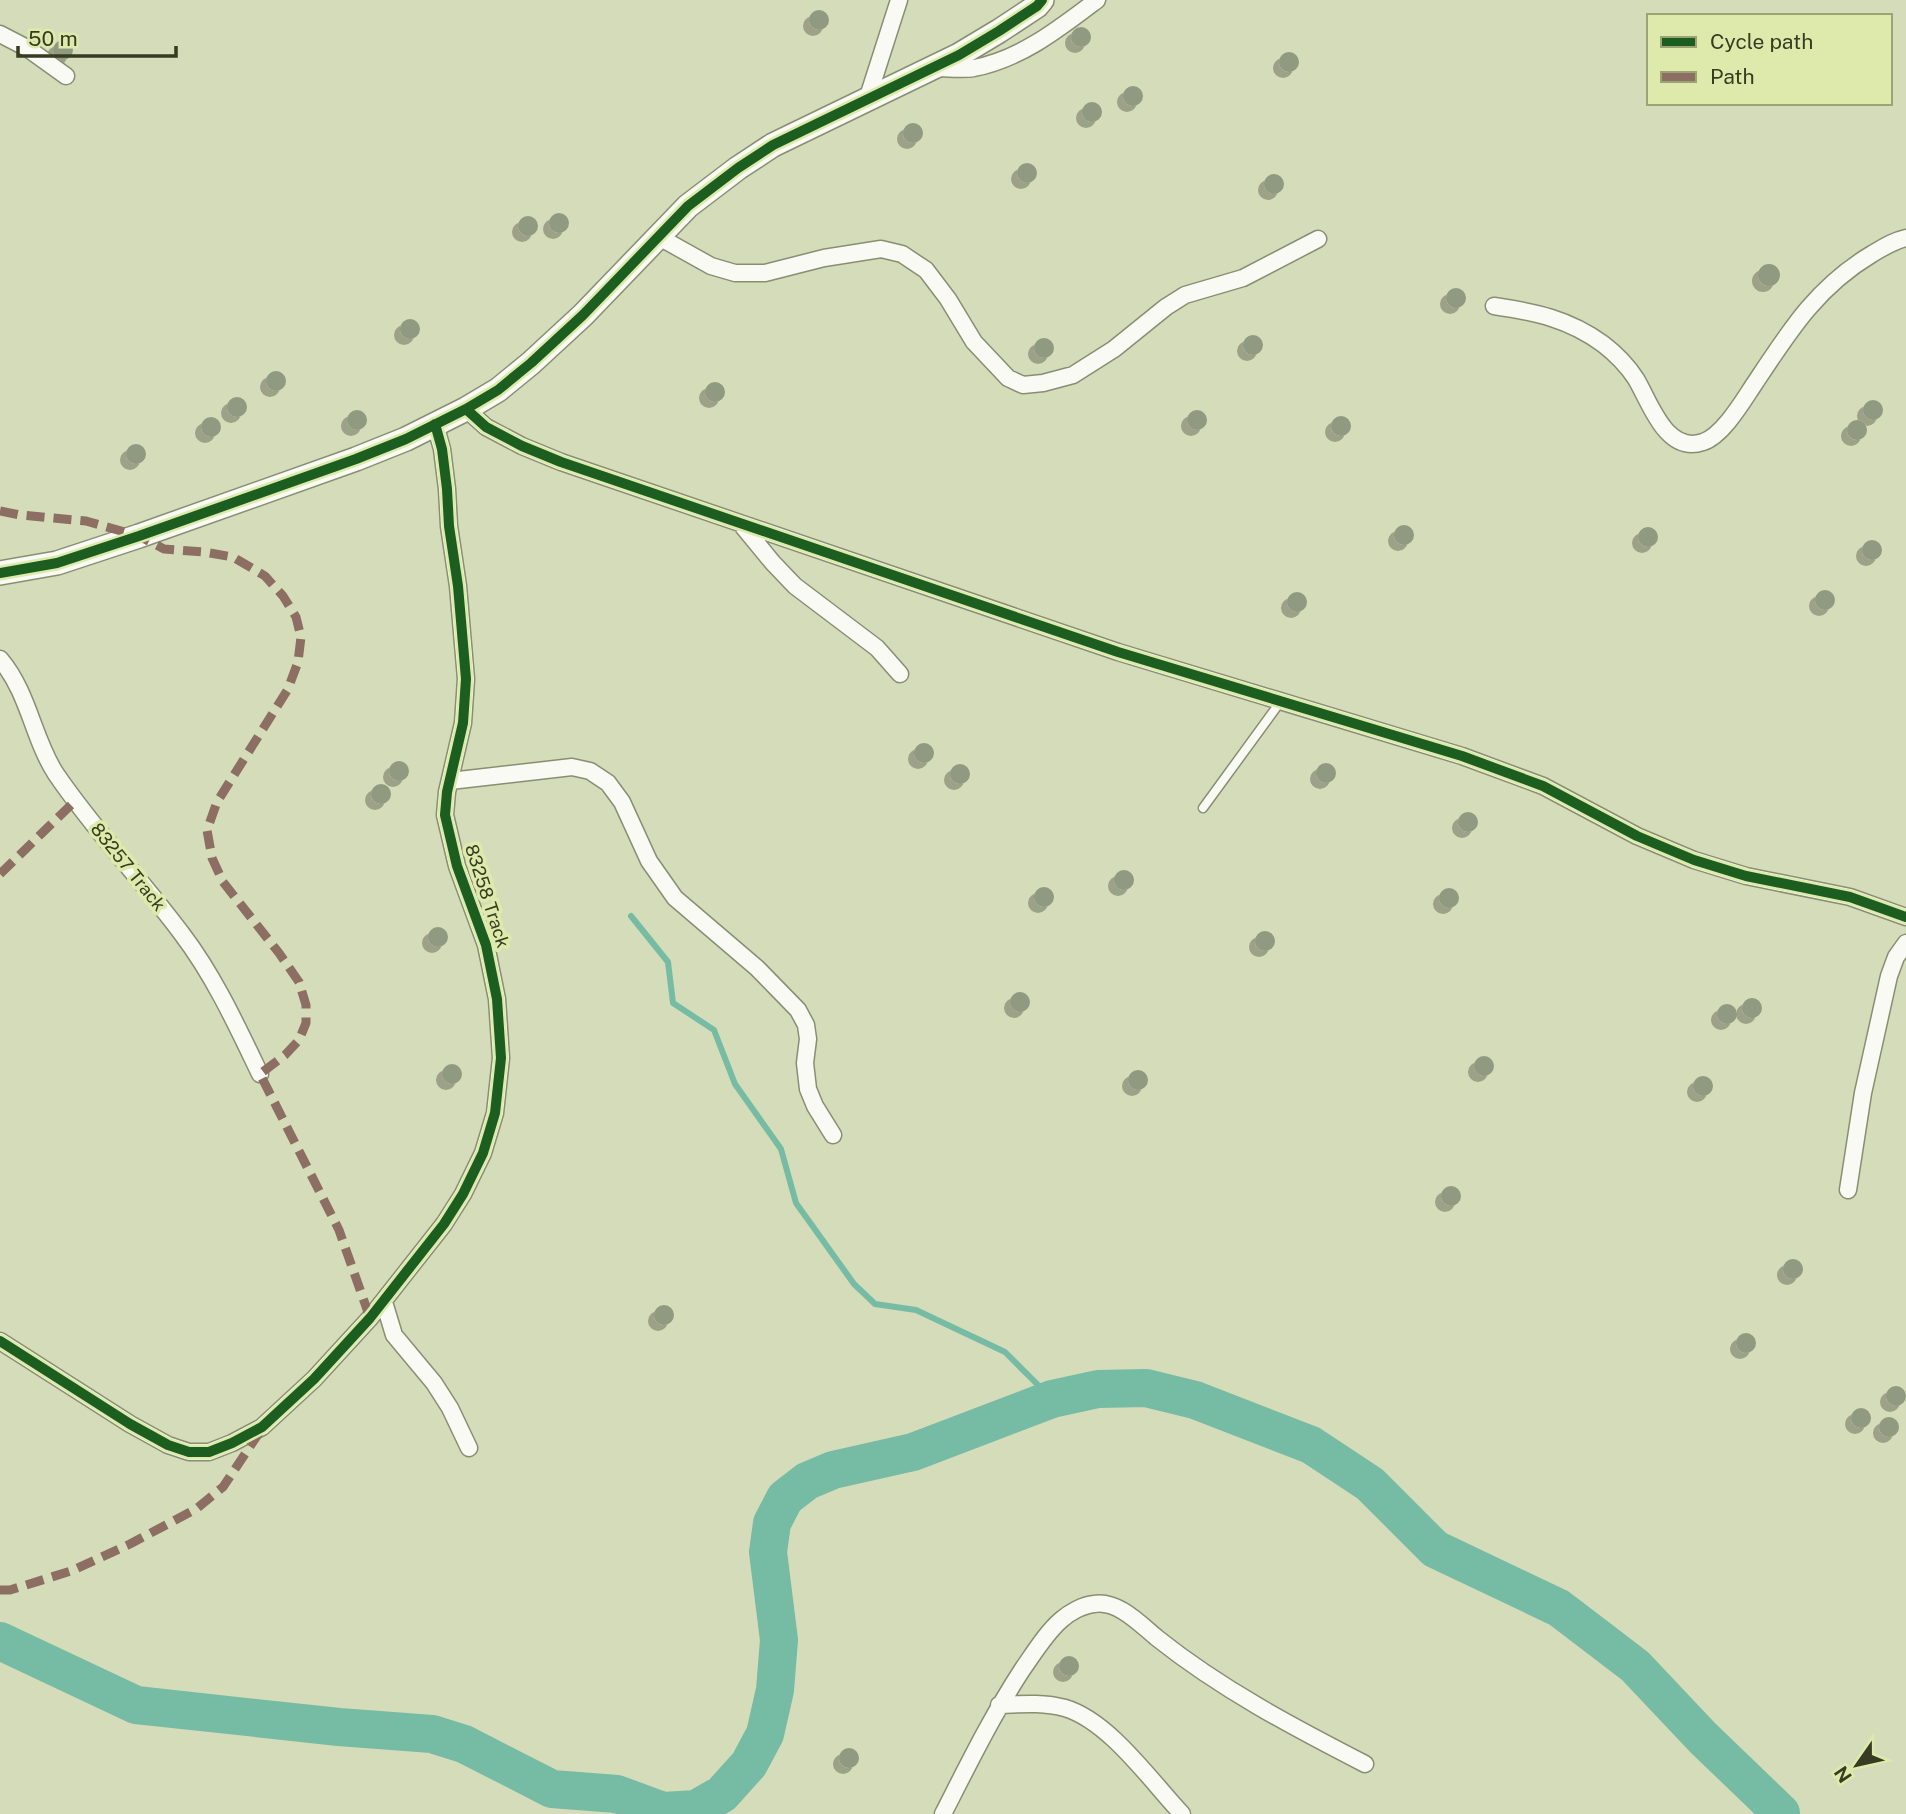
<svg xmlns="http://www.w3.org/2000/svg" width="1906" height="1814" font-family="'Public Sans',sans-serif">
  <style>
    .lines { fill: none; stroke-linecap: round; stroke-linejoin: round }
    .stream { stroke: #76bba3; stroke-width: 6 }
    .river { stroke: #76bba3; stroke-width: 38 }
    .building { fill: #909a81; filter: url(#shadow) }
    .lane-casing { stroke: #898e73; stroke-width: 11 }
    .street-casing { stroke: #898e73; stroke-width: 19 }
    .secondary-casing { stroke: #898e73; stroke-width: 26 }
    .lane { stroke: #f9faf4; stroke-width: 8 }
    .street { stroke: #f9faf4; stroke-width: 16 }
    .secondary { stroke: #f9faf4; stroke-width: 23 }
    .quiet { stroke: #8d6e63; stroke-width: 9; stroke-dasharray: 18 9; stroke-linecap: butt }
    .cycleway-casing { stroke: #ddeaab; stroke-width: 15 }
    .cycleway { stroke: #1b5e20; stroke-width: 10 }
    .labels { text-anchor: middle; stroke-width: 7; stroke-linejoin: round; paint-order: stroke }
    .street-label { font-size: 18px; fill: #363b21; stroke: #ddeaab }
  </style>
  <defs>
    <filter id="shadow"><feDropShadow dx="-6" dy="6" stdDeviation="0" flood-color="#0004"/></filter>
  </defs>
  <rect width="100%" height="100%" fill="#d5dcb9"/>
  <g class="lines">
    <path class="stream" d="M631,916l37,46 5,41 41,27 21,54 46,65 15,54 58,81 21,20 41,6 89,42 47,47"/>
    <path class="river" d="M0,1641l136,64 203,22 93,7 32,10 88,45 65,5 46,17 33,-2 26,-15 27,-30 16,-30 10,-44 4,-50 -11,-88 4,-29 13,-25 22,-17 26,-11 80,-18 139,-53 46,-10 48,-1 49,12 116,45 59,39 65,65 124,59 76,58 68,72 78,75"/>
  </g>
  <path class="building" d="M809 20a10 10 0 1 1 20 0a10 10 0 1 1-20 0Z
    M1071 37a10 10 0 1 1 20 0a10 10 0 1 1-20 0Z
    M53 50a10 10 0 1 1 20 0a10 10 0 1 1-20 0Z
    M1279 62a10 10 0 1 1 20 0a10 10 0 1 1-20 0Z
    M1123 96a10 10 0 1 1 20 0a10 10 0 1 1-20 0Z
    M1082 112a10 10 0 1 1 20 0a10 10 0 1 1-20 0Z
    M903 133a10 10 0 1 1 20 0a10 10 0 1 1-20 0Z
    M1017 173a10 10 0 1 1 20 0a10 10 0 1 1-20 0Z
    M1264 184a10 10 0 1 1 20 0a10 10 0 1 1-20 0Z
    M549 223a10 10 0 1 1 20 0a10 10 0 1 1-20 0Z
    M518 226a10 10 0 1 1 20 0a10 10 0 1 1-20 0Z
    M1758 275a11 11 0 1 1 22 0a11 11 0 1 1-22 0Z
    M1446 298a10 10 0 1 1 20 0a10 10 0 1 1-20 0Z
    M400 329a10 10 0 1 1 20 0a10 10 0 1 1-20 0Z
    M1243 345a10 10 0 1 1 20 0a10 10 0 1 1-20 0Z
    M1034 348a10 10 0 1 1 20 0a10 10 0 1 1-20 0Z
    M266 381a10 10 0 1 1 20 0a10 10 0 1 1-20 0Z
    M705 392a10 10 0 1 1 20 0a10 10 0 1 1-20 0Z
    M227 407a10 10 0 1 1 20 0a10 10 0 1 1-20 0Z
    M1863 410a10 10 0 1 1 20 0a10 10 0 1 1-20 0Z
    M1187 420a10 10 0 1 1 20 0a10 10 0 1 1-20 0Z
    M347 420a10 10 0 1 1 20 0a10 10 0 1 1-20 0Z
    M1331 426a10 10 0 1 1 20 0a10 10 0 1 1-20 0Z
    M201 427a10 10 0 1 1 20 0a10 10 0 1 1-20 0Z
    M1847 430a10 10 0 1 1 20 0a10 10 0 1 1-20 0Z
    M126 454a10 10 0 1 1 20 0a10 10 0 1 1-20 0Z
    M1394 535a10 10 0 1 1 20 0a10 10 0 1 1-20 0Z
    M1638 537a10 10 0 1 1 20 0a10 10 0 1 1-20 0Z
    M1862 550a10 10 0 1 1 20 0a10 10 0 1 1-20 0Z
    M1815 600a10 10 0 1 1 20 0a10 10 0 1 1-20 0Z
    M1287 602a10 10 0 1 1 20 0a10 10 0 1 1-20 0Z
    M914 753a10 10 0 1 1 20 0a10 10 0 1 1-20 0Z
    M389 771a10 10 0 1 1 20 0a10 10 0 1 1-20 0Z
    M1316 773a10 10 0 1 1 20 0a10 10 0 1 1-20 0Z
    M950 774a10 10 0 1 1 20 0a10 10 0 1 1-20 0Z
    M371 794a10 10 0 1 1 20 0a10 10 0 1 1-20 0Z
    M1458 822a10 10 0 1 1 20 0a10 10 0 1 1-20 0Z
    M1114 880a10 10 0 1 1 20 0a10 10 0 1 1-20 0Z
    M1034 897a10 10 0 1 1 20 0a10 10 0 1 1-20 0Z
    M1439 898a10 10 0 1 1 20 0a10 10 0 1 1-20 0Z
    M428 937a10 10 0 1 1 20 0a10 10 0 1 1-20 0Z
    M1255 941a10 10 0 1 1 20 0a10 10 0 1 1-20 0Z
    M1010 1002a10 10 0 1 1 20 0a10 10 0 1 1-20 0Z
    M1742 1008a10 10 0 1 1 20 0a10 10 0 1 1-20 0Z
    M1717 1014a10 10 0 1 1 20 0a10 10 0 1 1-20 0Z
    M1474 1066a10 10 0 1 1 20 0a10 10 0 1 1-20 0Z
    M442 1074a10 10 0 1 1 20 0a10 10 0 1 1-20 0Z
    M1128 1080a10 10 0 1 1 20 0a10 10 0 1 1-20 0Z
    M1693 1086a10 10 0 1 1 20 0a10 10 0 1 1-20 0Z
    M1441 1196a10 10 0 1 1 20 0a10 10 0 1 1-20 0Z
    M1783 1269a10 10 0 1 1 20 0a10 10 0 1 1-20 0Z
    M654 1315a10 10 0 1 1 20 0a10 10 0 1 1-20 0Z
    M1736 1343a10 10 0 1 1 20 0a10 10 0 1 1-20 0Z
    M1886 1396a10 10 0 1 1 20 0a10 10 0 1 1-20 0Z
    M1851 1418a10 10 0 1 1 20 0a10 10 0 1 1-20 0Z
    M1879 1427a10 10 0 1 1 20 0a10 10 0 1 1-20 0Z
    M1059 1666a10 10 0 1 1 20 0a10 10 0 1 1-20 0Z
    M839 1758a10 10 0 1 1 20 0a10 10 0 1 1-20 0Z"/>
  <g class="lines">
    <g class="lane-casing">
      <path id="lane" d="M1203,808l78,-107"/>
    </g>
    <g class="street-casing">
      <path id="street" d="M0,34l27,14 39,28
        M936,68c12,0 26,2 38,0 47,-9 86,-40 123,-68
        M867,100l32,-100
        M659,237l52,29 24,7h30l59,-15 57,-9 21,5 24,16 22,29 26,43 34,36 15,7 20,-2 30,-8 41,-26 52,-42 19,-12 58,-17 75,-39
        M1494,306c41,6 75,13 109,38 13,10 24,21 33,35 14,23 30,76 67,63 20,-6 41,-43 52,-59 35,-53 62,-96 117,-129 12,-7 21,-13 34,-16
        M466,409l20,18 36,19 39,16 557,190 344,104 81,30 94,50 57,24 52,16 104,21 56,20
        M740,523l33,40 22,23 82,62 23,26
        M0,659c29,34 33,80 56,115 38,56 85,105 126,160 32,42 55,92 78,140
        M450,781l122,-14 18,4 18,12 14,19 27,59 26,37 82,70 41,42 8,15 2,14 -3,24 3,26 7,17 18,29
        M1848,1190l15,-97 26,-117 7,-19 10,-14
        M384,1302l10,33 40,48 16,25 19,40
        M0,1341l130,83 38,21 21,7h20l23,-9 30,-16 52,-48 56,-61 74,-94 19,-30 20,-41 12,-40 6,-55 -4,-59 -11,-54 -29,-79 -12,-51 2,-23 16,-69 3,-44 -8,-93 -9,-60 -2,-37 -5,-40 -7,-25
        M999,1705c22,-1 45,-3 66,3 44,13 86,73 117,106
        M943,1814c25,-49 49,-98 79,-144 12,-17 24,-37 39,-50 9,-8 22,-15 33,-16 24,-4 46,20 63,34 64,51 136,89 208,126"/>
    </g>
    <g class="secondary-casing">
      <path id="secondary" d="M0,573l57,-10 82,-27 217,-77 50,-20 60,-30 32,-19 33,-27 52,-48 105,-109 50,-38 35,-23 186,-90 40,-24 38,-25 5,-6"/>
    </g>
    <use href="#lane" class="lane"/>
    <use href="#street" class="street"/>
    <use href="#secondary" class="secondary"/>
    <path class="quiet" d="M0,511l20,4 66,6 53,15 25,13 40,3 29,5 32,19 18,20 13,21 5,20 -3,25 -10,27 -71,113 -10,28 5,28 11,24 56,71 20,29 7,23v18l-7,17 -14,15 -25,19 79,156 31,88
      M0,874l75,-73
      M0,1590h10l61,-19 59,-27 66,-35 27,-22 36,-54"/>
    <g class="cycleway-casing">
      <path id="cycleway" d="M466,409l20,18 36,19 39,16 557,190 344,104 81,30 94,50 57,24 52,16 104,21 56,20
        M0,573l57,-10 82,-27 217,-77 50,-20 60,-30 32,-19 33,-27 52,-48 105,-109 50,-38 35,-23 186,-90 40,-24 38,-25 5,-6
        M0,1341l130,83 38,21 21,7h20l23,-9 30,-16 52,-48 56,-61 74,-94 19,-30 20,-41 12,-40 6,-55 -4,-59 -11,-54 -29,-79 -12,-51 2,-23 16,-69 3,-44 -8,-93 -9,-60 -2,-37 -5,-40 -7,-25"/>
    </g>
    <use href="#cycleway" class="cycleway"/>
  </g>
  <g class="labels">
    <g class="street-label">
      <text transform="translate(128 867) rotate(51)" y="6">83257 Track</text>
      <text transform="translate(487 896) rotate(72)" y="6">83258 Track</text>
    </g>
  </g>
  <rect x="1647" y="14" width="245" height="91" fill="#ddeaab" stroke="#9aa474" stroke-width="2"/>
  <rect x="1661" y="37" width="35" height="10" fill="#1b5e20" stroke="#9aa474" stroke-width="2"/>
  <text x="1710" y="49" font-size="21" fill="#363b21">Cycle path</text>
  <rect x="1661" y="72" width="35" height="10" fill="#8d6e63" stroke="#9aa474" stroke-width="2"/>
  <text x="1710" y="84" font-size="21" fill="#363b21">Path</text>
  <g transform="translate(1857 1765) rotate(236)" stroke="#ddeaab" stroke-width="5" paint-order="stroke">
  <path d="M0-5L12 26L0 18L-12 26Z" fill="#363b21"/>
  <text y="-10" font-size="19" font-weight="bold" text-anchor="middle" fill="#363b21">N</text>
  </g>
  <path d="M18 46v10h158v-10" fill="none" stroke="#363b21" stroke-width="3.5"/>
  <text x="28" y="46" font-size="21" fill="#363b21" stroke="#ddeaab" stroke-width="5" paint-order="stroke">50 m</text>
</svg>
